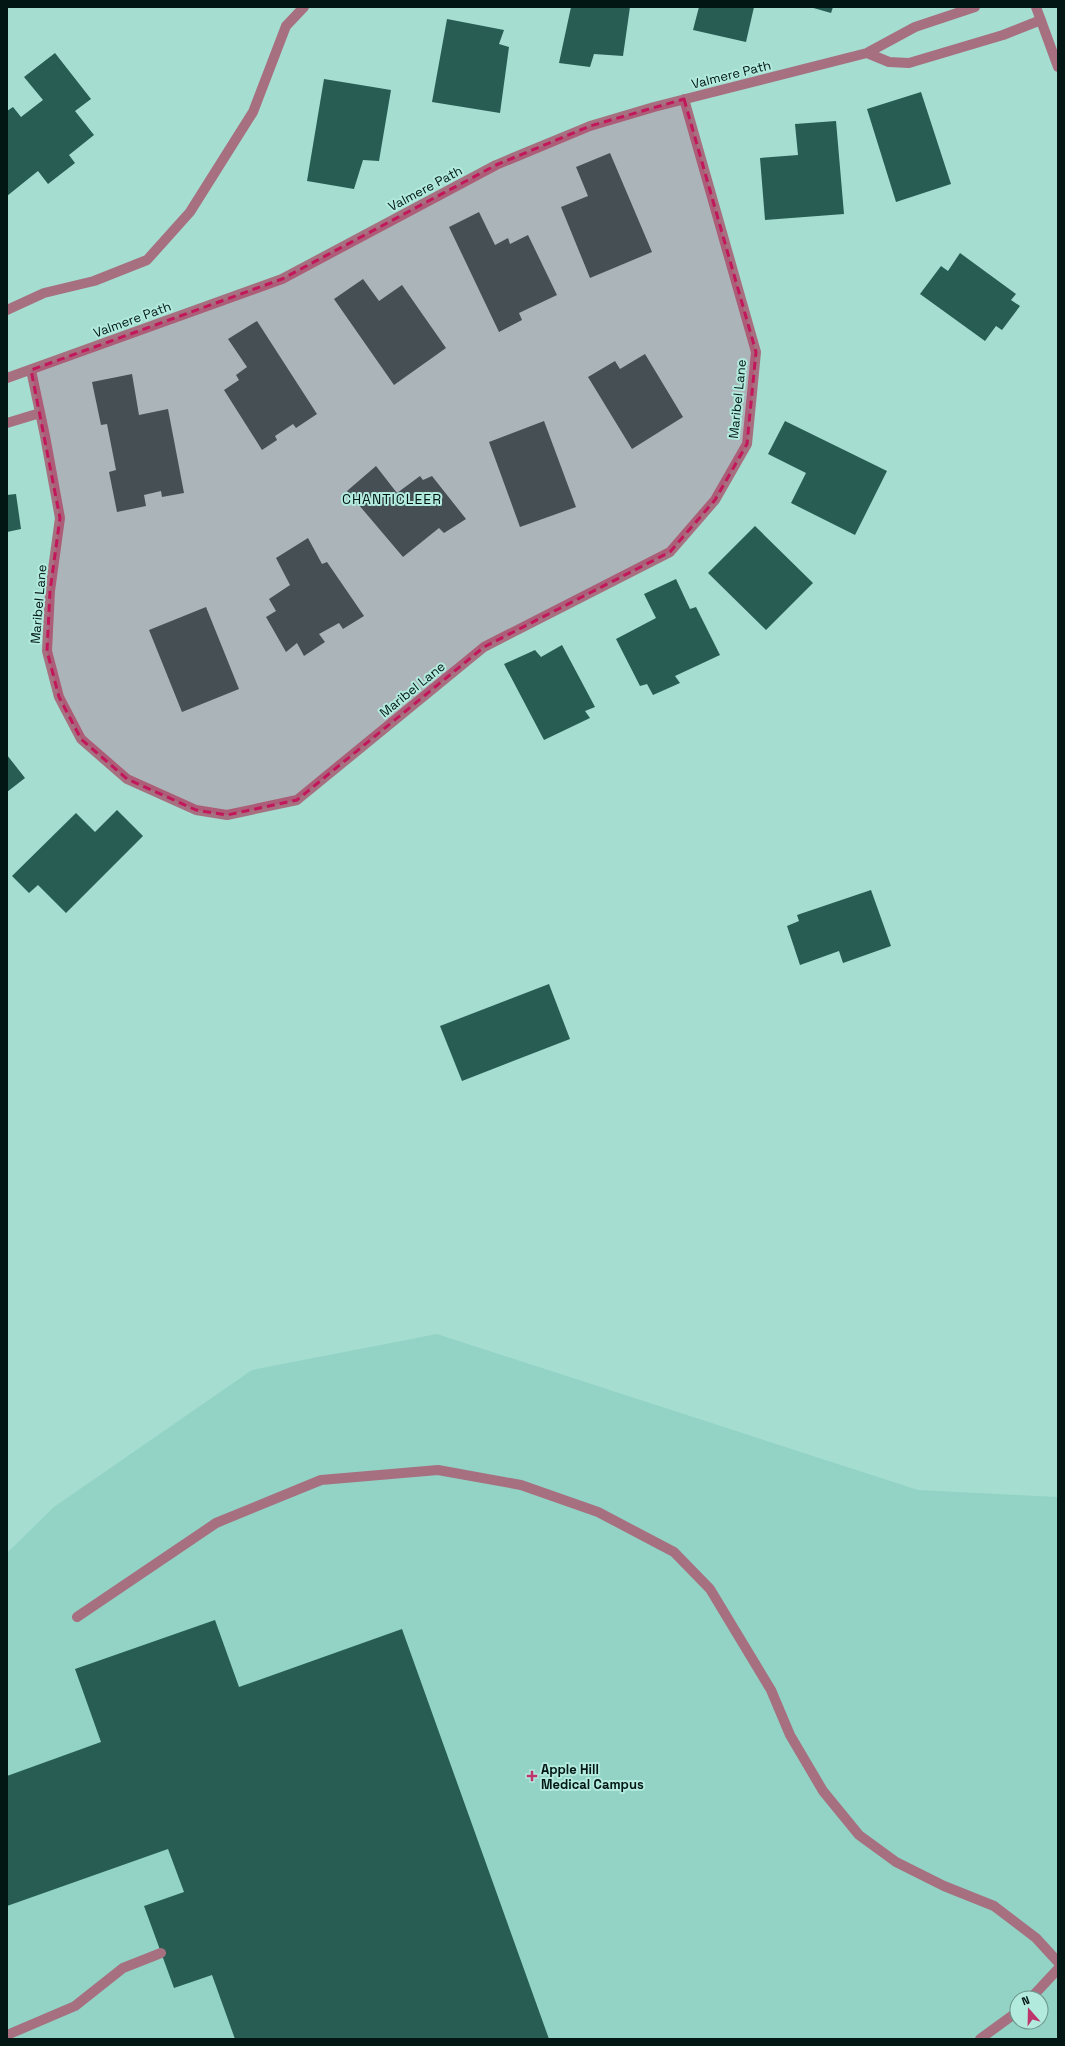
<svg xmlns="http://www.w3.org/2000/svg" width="1065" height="2046" font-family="'Space Grotesk',sans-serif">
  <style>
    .built { fill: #92d3c5; fill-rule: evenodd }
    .building { fill: #275d53 }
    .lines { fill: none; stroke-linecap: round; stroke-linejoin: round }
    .minor { stroke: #a77080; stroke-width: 10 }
    .marked { fill: #c2185b; fill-opacity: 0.2; stroke: #c2185b; stroke-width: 3; stroke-dasharray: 8 5; stroke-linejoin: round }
    .poi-dot { fill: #be346d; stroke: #b2eade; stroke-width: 1.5 }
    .labels { text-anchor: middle; stroke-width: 4; stroke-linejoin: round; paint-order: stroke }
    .street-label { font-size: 13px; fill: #021713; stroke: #b2eade }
    .poi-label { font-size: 13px; font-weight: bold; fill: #021713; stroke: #b2eade; text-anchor: start }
    .neighbourhood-label { font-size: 14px; letter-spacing: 1px; fill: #021713; stroke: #b2eade }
  </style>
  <rect width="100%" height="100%" fill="#a5ddd1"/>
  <path class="built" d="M437,1334l481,156 140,7v542h-1051v-486l47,-46 198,-137zM1017,1998h24v24h-24z"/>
  <path class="building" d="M571,7h59l-7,49 -29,-2 -4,13 -31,-4z
    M699,7h55l-8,35 -53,-12z
    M810,7h23l-2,6z
    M447,19l57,11 -5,14 10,3 -9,66 -68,-11z
    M55,53l36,46 -16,12 19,24 -25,20 6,8 -27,21 -10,-13 -31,25v-85l6,-4 8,10 22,-17 -19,-23z
    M324,79l67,11 -12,71 -16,-1 -9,29 -47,-8z
    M921,92l30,92 -55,18 -29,-93z
    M836,121l8,93 -79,6 -5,-62 38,-3 -3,-31z
    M610,153l42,99 -62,26 -29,-71 27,-11 -12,-29z
    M479,212l16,33 13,-7 2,6 18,-9 29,60 -38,18 3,7 -23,12 -50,-105z
    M960,253l56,41 -5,6 9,6 -18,24 -6,-4 -11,15 -65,-47 21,-28 7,5z
    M363,279l16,22 23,-16 44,63 -52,37 -60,-86z
    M257,321l60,93 -21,14 -3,-4 -18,12 2,4 -15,10 -38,-60 15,-10 -3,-5 11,-8 -19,-28z
    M645,354l38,63 -51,32 -44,-72 27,-16 5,8z
    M132,374l7,41 29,-6 16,84 -22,4 -1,-6 -17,4 2,11 -29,6 -8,-40 7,-2 -9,-46 -6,1 -9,-43z
    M544,421l32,86 -56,20 -31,-85z
    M785,421l102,50 -32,64 -64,-32 15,-30 -38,-19z
    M376,466l21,27 23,-17 3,4 9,-4 34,43 -22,14 -5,-5 -36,29 -56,-66z
    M16,494l5,35 -14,3v-37z
    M755,526l58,57 -47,47 -58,-57z
    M308,538l14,26 5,-2 37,54 -21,13 -4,-6 -20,11 6,8 -21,14 -7,-13 -11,9 -20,-35 10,-6 -7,-12 21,-14 -14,-27z
    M676,579l14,30 6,-2 24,48 -45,21 5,7 -27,12 -6,-11 -7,2 -24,-47 40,-21 -12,-24z
    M206,607l33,82 -57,23 -33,-82z
    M562,645l33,62 -10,4 5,7 -46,22 -40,-76 31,-14 6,7z
    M7,755l18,23 -18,14z
    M117,810l26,26 -77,77 -28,-28 -9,8 -17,-17 64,-63 19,19z
    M871,890l20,56 -48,17 -4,-12 -39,14 -13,-39 12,-5 -2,-6z
    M549,984l21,55 -108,42 -22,-55z
    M215,1620l24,67 163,-58 147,410h-314l-23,-64 -38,13 -30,-82 40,-14 -16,-43 -161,57v-130l94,-34 -26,-73z"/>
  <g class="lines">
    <path class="minor" d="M1036,7l22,60
      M867,53l22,9 20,1 94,-28 38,-15
      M7,310l37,-17 50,-12 53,-21 43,-48 63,-100 33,-86 18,-19
      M31,370l14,66 15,82 -10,73 -3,60 12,46 22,42 46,40 69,31 31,5 70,-15 187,-153 186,-95 45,-52 32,-56 9,-92 -72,-253
      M7,378l275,-99 214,-114 94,-39 64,-19 213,-54 48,-26 60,-20
      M7,423l33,-10
      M77,1617l139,-94 105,-43 117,-10 83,15 77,27 76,40 36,37 61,101 19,45 33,56 36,44 37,27 48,24 50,20 42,32 22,24
      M1031,1998l27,-29
      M7,2035l68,-29 48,-38 38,-15
      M980,2039l37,-27"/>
  </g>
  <path class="marked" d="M684,99l72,253 -9,92 -32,56 -45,52 -186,95 -187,153 -70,15 -31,-5 -69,-31 -46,-40 -22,-42 -12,-46 3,-60 10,-73 -29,-148 251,-91 214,-114 94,-39z"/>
  <path class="poi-dot" d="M530 1770h4v4h4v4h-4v4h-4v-4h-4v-4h4z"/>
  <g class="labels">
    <g class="street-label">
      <text transform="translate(731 74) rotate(-14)" y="5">Valmere Path</text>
      <text transform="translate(425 188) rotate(-28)" y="5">Valmere Path</text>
      <text transform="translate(132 319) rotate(-20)" y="5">Valmere Path</text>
      <text transform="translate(737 399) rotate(-84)" y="5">Maribel Lane</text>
      <text transform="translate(38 604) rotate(-85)" y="5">Maribel Lane</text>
      <text transform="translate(412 689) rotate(-39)" y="5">Maribel Lane</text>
    </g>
    <g class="poi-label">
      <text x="541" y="1774">Apple Hill<tspan x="541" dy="15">Medical Campus</tspan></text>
    </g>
    <g class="neighbourhood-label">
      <text x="392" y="504">CHANTICLEER</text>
    </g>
  </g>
  <rect width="1065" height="2046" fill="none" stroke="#021713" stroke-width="16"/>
  <g transform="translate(1029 2010) rotate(340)"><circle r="19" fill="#b2eade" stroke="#6c968d"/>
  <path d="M0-3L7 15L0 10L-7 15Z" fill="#be346d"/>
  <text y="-6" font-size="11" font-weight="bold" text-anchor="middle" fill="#021713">N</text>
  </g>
</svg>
